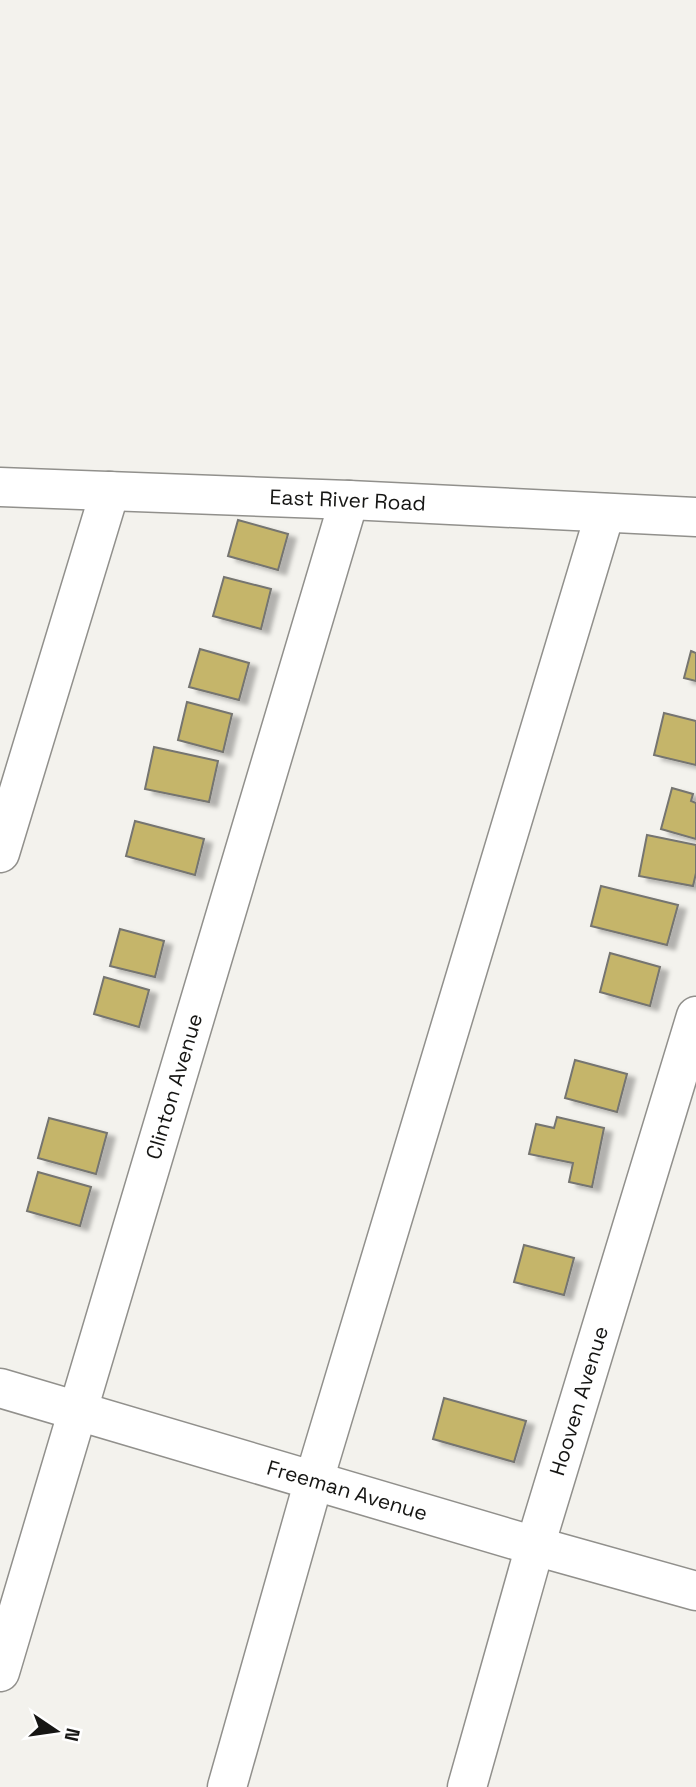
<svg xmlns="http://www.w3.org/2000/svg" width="696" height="1787" font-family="'Space Grotesk',sans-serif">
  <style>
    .building { fill: #c5b56b; stroke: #757470; stroke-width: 2; filter: url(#shadow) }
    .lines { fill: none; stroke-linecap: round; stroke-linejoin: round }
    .minor-casing { stroke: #91908c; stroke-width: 41 }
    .minor { stroke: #fff; stroke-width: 38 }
    .labels { text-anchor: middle; stroke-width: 6; stroke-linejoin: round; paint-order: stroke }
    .street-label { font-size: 21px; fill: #161614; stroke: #fff }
  </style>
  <defs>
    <filter id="shadow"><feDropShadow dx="8" dy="4.5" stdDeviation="2" flood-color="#0004"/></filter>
  </defs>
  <rect width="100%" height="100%" fill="#f3f2ed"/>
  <path class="building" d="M238,520l50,14 -10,36 -50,-14z
    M224,577l47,12 -10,40 -48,-13z
    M200,649l49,14 -10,37 -50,-13z
    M691,651l5,2v28l-12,-3z
    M187,702l45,12 -9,38 -45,-12z
    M664,713l32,8v44l-42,-10z
    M154,747l64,14 -9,41 -64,-13z
    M672,788l21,6 -2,7 5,2v36l-35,-10z
    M135,821l69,18 -9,36 -69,-19z
    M647,835l49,10v28l-3,13 -54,-10z
    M601,886l77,19 -11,40 -76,-19z
    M120,929l44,12 -9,36 -45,-11z
    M610,953l50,14 -10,39 -50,-14z
    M104,977l45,13 -10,37 -45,-13z
    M575,1060l52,14 -10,38 -52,-14z
    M557,1117l47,11 -12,59 -23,-5 4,-19 -44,-9 7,-30 18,4z
    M49,1118l58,15 -11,41 -58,-16z
    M38,1172l53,15 -11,39 -53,-15z
    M524,1245l50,13 -10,37 -50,-13z
    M444,1398l82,23 -12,41 -81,-23z"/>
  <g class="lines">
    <g class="minor-casing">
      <g id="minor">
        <path id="s1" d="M0,487l349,13 347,17"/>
        <path d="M0,853l110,-362"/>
        <path id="s2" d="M0,1388l535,158 161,45"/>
        <path id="s3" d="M0,1672l349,-1172"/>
        <path d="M227,1787l87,-307 291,-967"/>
        <path id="s4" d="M467,1787l68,-241 161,-530"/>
      </g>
    </g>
    <use href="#minor" class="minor"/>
  </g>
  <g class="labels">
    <g class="street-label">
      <text dy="7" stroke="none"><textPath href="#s1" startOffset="348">East River Road</textPath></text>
      <text dy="7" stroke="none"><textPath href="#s3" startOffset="611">Clinton Avenue</textPath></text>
      <text dy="7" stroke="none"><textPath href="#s4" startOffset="402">Hooven Avenue</textPath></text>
      <text dy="7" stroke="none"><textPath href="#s2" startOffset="362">Freeman Avenue</textPath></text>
    </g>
  </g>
  <g transform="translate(56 1731) rotate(103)" stroke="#ffffff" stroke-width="5" paint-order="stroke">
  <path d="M0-5L12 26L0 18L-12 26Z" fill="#161614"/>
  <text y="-10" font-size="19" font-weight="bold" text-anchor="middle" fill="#161614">N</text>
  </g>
</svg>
